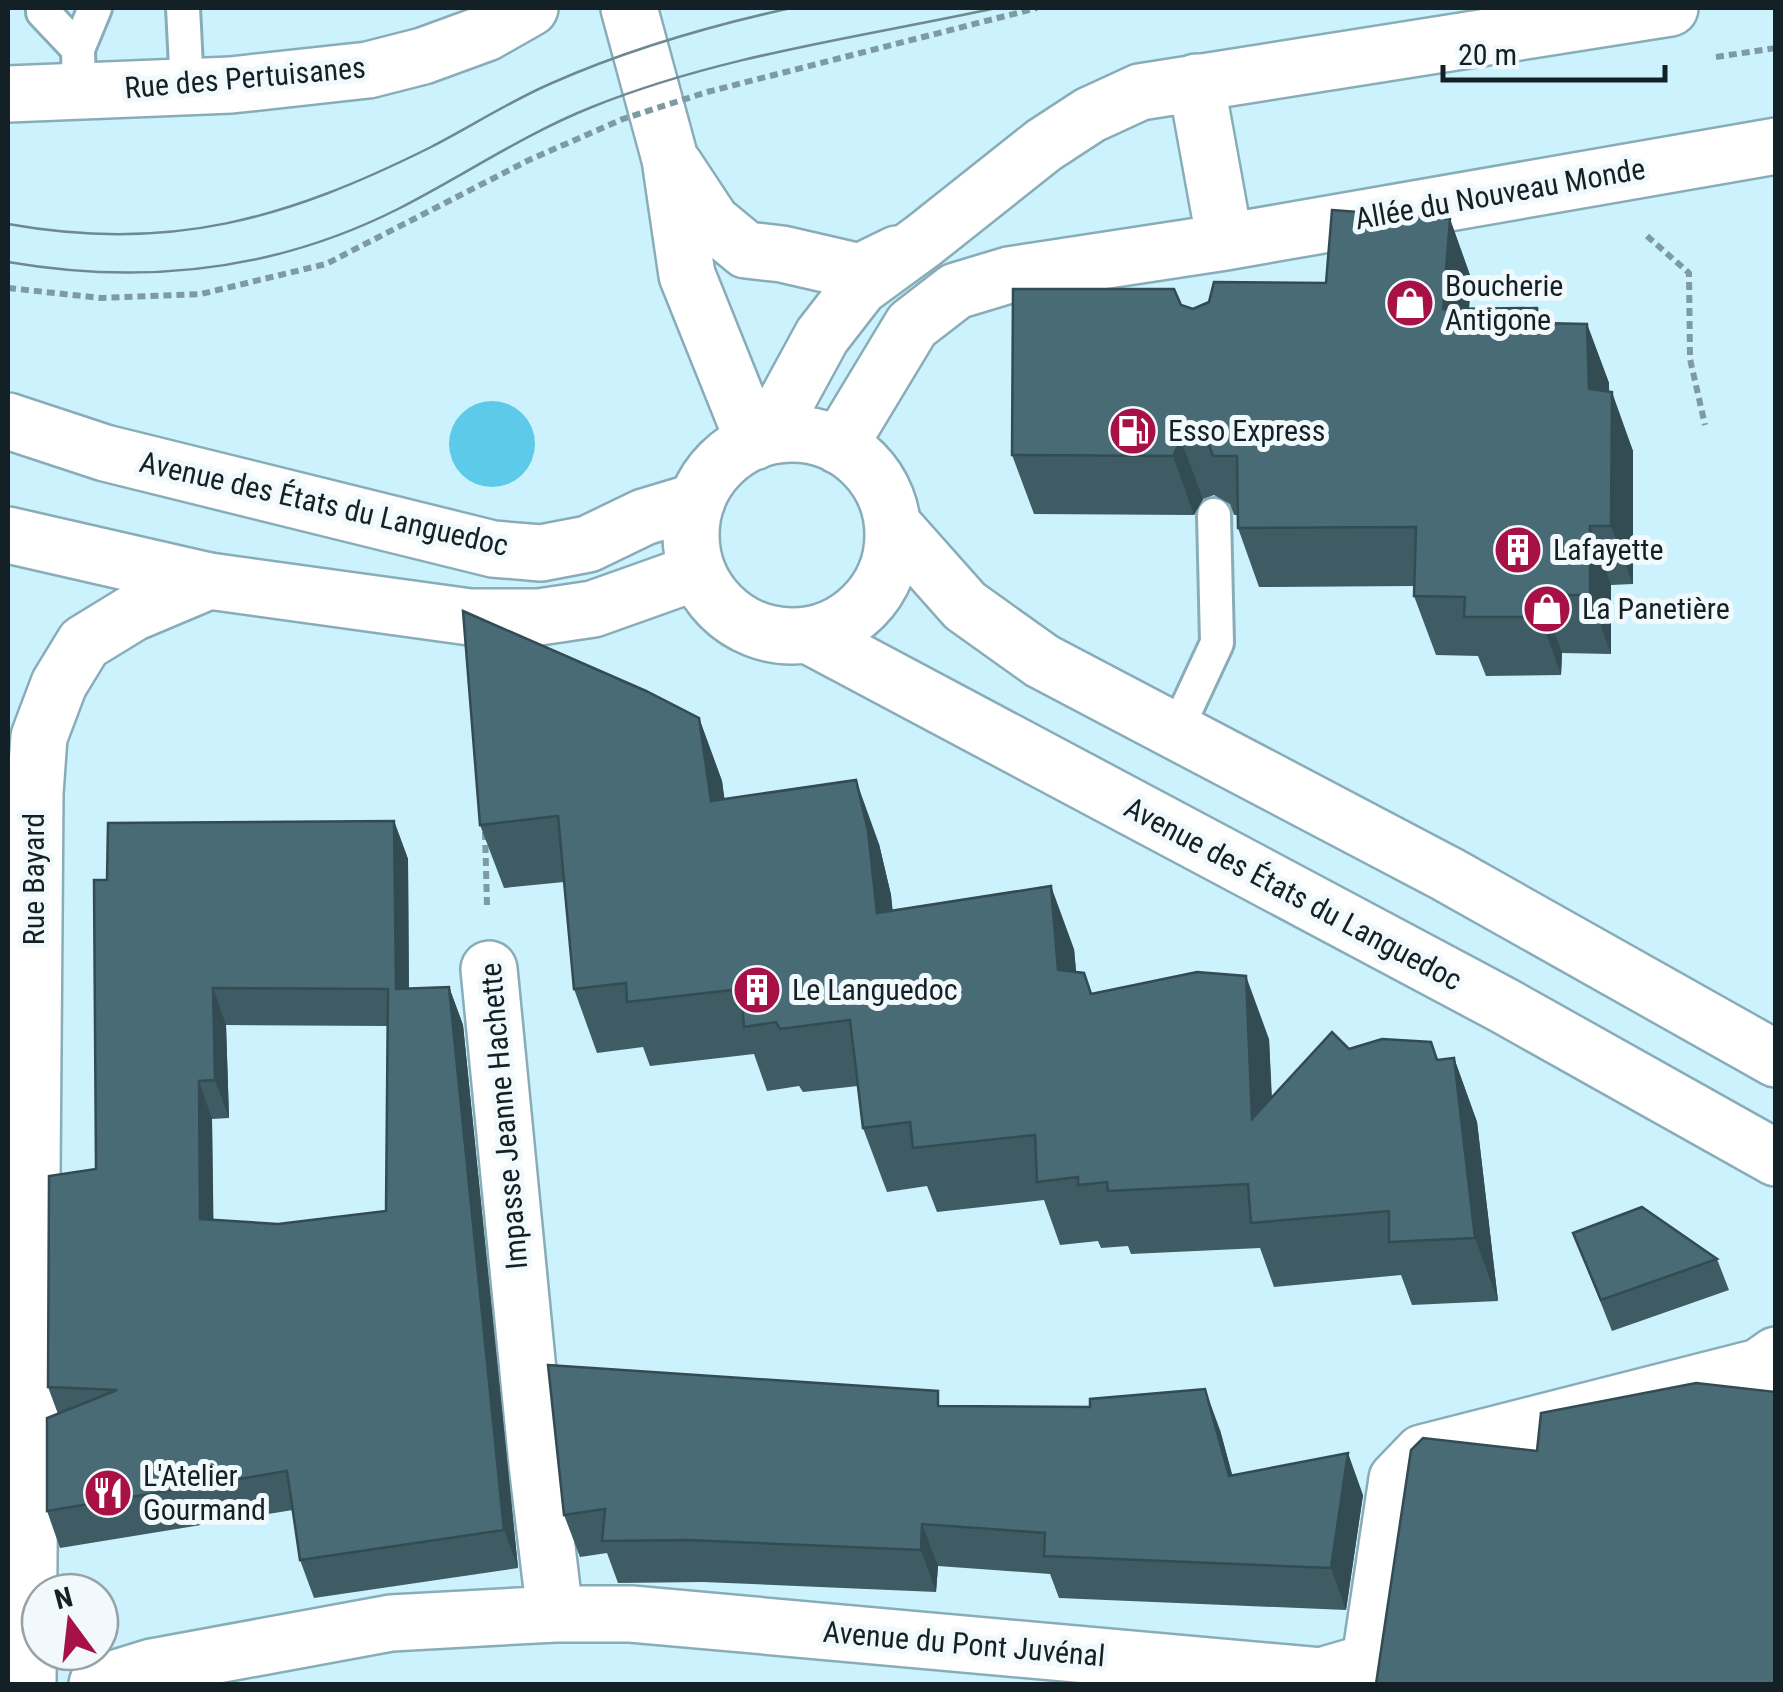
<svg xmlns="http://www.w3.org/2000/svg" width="1783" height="1692" font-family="'Roboto Condensed',sans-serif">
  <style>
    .water { fill: #5dcae9 }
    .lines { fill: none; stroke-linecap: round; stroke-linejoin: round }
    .lane-casing { stroke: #89adb8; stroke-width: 38 }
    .street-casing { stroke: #89adb8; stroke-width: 60 }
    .secondary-casing { stroke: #89adb8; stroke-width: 60 }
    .path { stroke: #7e9aa3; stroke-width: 6; stroke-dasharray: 8 5; stroke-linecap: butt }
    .lane { stroke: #fff; stroke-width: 32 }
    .street { stroke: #fff; stroke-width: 55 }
    .secondary { stroke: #fff; stroke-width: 55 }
    .tram { stroke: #6f8992; stroke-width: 2.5 }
    .path-bridge { stroke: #7e9aa3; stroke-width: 6; stroke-dasharray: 8 5; stroke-linecap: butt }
    .wall { fill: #3f5c65; fill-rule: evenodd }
    .shaded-wall { fill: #334b52 }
    .building { fill: #496b75; stroke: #334b52; stroke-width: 2.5; fill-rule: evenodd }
    .labels { text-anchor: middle; stroke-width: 10; stroke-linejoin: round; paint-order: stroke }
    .street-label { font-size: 30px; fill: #132126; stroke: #f2f9fc }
    .poi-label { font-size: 30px; fill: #132126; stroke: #f2f9fc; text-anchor: start }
  </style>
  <rect width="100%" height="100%" fill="#ccf2fe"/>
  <path class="water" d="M449 444a43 43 0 1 1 86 0a43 43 0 1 1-86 0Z"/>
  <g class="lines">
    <g class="lane-casing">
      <path id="lane" d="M43,8v4l35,37 1,42
        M183,8l4,78
        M78,49l17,-41
        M1176,731l41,-88 -3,-128"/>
    </g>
    <g class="street-casing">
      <path id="street" d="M489,969l48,495 18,150
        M28,1684l7,-891 4,-56 20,-53 25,-41 49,-30 76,-32
        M97,1684l55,-17 239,-44 164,-9h76l690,62 41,-12 9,-11 26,-174 25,-26 337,-86 17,-12"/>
    </g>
    <g class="secondary-casing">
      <path id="secondary" d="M629,8l41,151 17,116 67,167
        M1196,82l29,160
        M8,94l223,-9 137,-15 55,-14 63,-23 44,-25
        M675,166l37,56 34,28 36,4 78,18 37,-18
        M8,421l97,32 388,96 48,4 47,-9 56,-27 53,-16
        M691 535a101 101 0 1 1 202 0a101 101 0 1 1-202 0Z
        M767,437l55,-101 38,-49 63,-46 121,-96 46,-30 50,-23 530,-84
        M839,446l73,-121 44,-34 53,-16 216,-33 551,-96
        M893,525l72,81 77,55 405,213 329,185
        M8,535l201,46 261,36h69l54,-8 104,-37
        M808,635l695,370 273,153"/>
    </g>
    <path class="path" d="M1716,57l60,-9
      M1647,236l42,37 1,86 15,66
      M485,832l2,73"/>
    <use href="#lane" class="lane"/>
    <use href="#street" class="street"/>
    <use href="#secondary" class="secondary"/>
    <path class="tram" d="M8,224c162,29 279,-5 423,-77 41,-21 79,-46 121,-64 77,-34 157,-57 239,-75
      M8,262c134,23 267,9 390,-53 65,-33 126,-75 194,-102 129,-52 270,-70 404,-99"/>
    <path class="path-bridge" d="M8,288l93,10 100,-4 125,-30 203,-104 94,-41 84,-27 330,-84"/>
  </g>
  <path class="wall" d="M211,8h85l-84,2z
    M1450,219l21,59 -2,31 74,14 44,1 22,59v9l24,59v133l-22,1v69l-49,-1 -1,22 -75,1 -8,-20 -42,-1 -22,-59v-10l-155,1 -21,-59v-13h-4l-4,-11 -16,-9 -11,4 -9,16 -160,-1 -22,-59 169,-150 12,4 133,-26z
    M699,718l23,63 2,18 155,45 12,51 1,15 182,39 2,23 15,22 178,45 3,59 77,-49 88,11 17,-2 23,64 21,179 -86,4 -11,-30 -127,12 -14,-39 -129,6 -3,-8 -27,2 -3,-7 -38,4 -16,-45 -107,12 -10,-26 -40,6 -24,-64 -5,-42 -55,6 -4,-6 -32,5 -13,-37 -104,12 -7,-19 -46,6 -23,-64 -10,-107 -60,6 -24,-63z
    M394,821l14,38 1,129 40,-1 14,38 55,543 -204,30 -14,-38 -7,-50 -233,38 -13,-37 11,-97 -10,-27 48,-218 11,-289zM226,1025l161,1 -1,185 -108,13 -65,-4 -1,-101 17,-1z
    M1573,1233l144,26 12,31 -117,41z
    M943,1406l277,24 12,45 131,20 -17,115 -287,-12 -9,-24 -112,-8 -2,26 -233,-10 -85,1 -11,-30 -27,4 -16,-42z"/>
  <path class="shaded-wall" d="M1450,219l21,59 -6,90 -22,-59z
    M1587,324l22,59 1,65 -21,-59z
    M1612,392l21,59v133l-22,-58z
    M1181,440l22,59 -9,16 -21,-59z
    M1590,526l21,59v69l-21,-59z
    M1540,595l22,58 -1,22 -21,-58z
    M699,718l23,63 12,84 -23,-64z
    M856,780l23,64 12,51 9,81 -23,-63z
    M394,821l14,38 1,167 -13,-37z
    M1051,886l23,63 8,84 -24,-63z
    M1246,976l23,63 6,144 -23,-64z
    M449,987l14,38 55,543 -14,-38z
    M213,988l13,37 3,93 -14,-38z
    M1454,1058l23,64 21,179 -23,-63z
    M199,1081l13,38 2,138 -14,-38z
    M1205,1389l15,41 24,88 -15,-42z
    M1348,1453l15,42 -17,115 -15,-42z
    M922,1524l16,42 -2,26 -15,-42z"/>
  <path class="building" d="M1332,210l118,9 -7,90 94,-1 2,15 48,1 2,65 23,3 -1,134h-21v69h-50v22h-76l1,-20 -51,-1 2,-69 -178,1 -1,-72h-24l-4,-11 -16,-9 -12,4 -8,16 -161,-1 1,-166h161l7,16 12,4 16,-7 5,-20 112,1z
    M463,611l183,80 53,27 12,83 145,-21 12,51 9,82 174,-27 7,84 26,3 7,21 106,-22 49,4 6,143 80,-87 17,17 33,-10 49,3 6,18 17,-2 21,180 -86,4v-31l-138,12 -3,-39 -140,7 -1,-9 -29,3v-8l-41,5 -2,-47 -122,13 -3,-26 -47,6 -13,-108 -70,9 -4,-7 -32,5 -3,-38 -114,13 -1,-19 -52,6 -16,-173 -78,9z
    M394,821l2,168 53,-2 55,543 -204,30 -13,-89 -240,40v-93l70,-28 -69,-3 1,-211 47,-7 -2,-289h13l1,-57zM213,988l175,1 -2,222 -108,13 -78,-5 -1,-138 16,-1z
    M1642,1207l75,52 -116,41 -28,-67z
    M548,1365l390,26v15l152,1v-8l115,-10 24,87 119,-23 -17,115 -287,-12 1,-23 -123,-9 -1,26 -233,-10 -86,1 3,-32 -41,6z
    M1696,1383l80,9v292h-400l35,-234 12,-12 114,13 4,-38z"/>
  <defs>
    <g id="shop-disc" transform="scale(2.5)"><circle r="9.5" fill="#a71145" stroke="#f2f9fc"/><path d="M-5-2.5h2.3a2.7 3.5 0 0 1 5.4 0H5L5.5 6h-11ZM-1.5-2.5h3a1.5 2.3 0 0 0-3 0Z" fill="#fff"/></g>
    <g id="fuel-disc" transform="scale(2.5)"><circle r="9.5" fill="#a71145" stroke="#f2f9fc"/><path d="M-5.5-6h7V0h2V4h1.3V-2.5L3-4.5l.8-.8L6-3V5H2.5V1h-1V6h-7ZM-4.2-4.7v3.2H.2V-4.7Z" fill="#fff"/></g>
    <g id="building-disc" transform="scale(2.5)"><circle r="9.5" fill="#a71145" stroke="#f2f9fc"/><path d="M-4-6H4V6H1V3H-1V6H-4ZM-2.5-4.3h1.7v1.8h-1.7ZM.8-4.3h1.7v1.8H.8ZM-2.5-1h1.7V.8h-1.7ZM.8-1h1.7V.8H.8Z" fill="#fff"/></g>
    <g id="restaurant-disc" transform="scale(2.5)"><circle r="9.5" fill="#a71145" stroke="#f2f9fc"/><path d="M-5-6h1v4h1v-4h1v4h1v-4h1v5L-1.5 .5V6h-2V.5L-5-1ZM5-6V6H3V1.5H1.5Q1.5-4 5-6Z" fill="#fff"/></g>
  </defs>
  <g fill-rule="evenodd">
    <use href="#shop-disc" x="1410" y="303"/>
    <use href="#fuel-disc" x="1133" y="431"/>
    <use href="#building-disc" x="1518" y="550"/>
    <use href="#shop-disc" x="1547" y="609"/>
    <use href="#building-disc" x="757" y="990"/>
    <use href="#restaurant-disc" x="108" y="1493"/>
  </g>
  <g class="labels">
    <g class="street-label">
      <text transform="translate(245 78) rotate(-5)" y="10">Rue des Pertuisanes</text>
      <text transform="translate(1500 194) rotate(-10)" y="10">Allée du Nouveau Monde</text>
      <text transform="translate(324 504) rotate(13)" y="10">Avenue des États du Languedoc</text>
      <text transform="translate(34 879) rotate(-90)" y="10">Rue Bayard</text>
      <text transform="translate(1293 894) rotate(28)" y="10">Avenue des États du Languedoc</text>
      <text transform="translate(504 1116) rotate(-95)" y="10">Impasse Jeanne Hachette</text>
      <text transform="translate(964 1644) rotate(5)" y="10">Avenue du Pont Juvénal</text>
    </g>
    <g class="poi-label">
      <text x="1445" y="296">Boucherie<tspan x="1445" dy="34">Antigone</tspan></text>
      <text x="1168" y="441">Esso Express</text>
      <text x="1553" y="560">Lafayette</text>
      <text x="1582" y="619">La Panetière</text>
      <text x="792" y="1000">Le Languedoc</text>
      <text x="143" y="1486">L'Atelier<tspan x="143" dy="34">Gourmand</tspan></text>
    </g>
  </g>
  <rect width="1783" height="1692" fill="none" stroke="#132126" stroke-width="20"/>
  <g transform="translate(70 1622) rotate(345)"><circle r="48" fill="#f2f9fc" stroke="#99a3a6" stroke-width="2.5"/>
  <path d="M0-8L18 38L0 25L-18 38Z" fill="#a71145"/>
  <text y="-15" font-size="28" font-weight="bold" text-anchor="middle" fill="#132126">N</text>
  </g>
  <path d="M1443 65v15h222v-15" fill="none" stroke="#132126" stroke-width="5"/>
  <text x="1458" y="65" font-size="30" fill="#132126" stroke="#f2f9fc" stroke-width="8" paint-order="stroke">20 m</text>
</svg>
